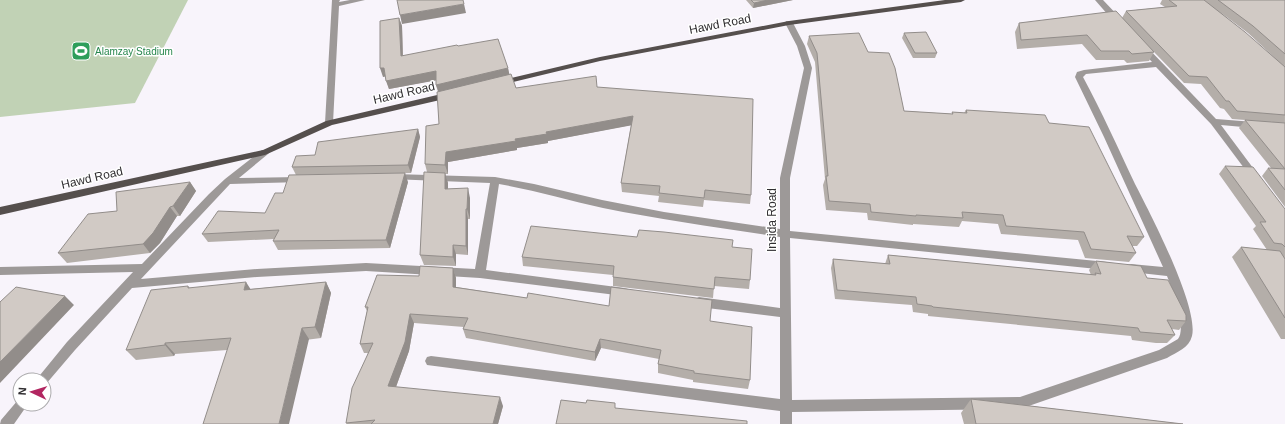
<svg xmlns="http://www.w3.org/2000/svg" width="1285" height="424" font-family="Helvetica,sans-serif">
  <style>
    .green { fill: #c1d2b5 }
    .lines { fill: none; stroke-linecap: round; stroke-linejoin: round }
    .minor { fill: #9d9998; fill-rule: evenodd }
    .major { fill: #554f4d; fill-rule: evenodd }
    .wall { fill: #b4aea9; fill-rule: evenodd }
    .shaded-wall { fill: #928d8a }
    .building { fill: #d1cac5; stroke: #928d8a }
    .labels { text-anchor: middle; stroke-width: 3; stroke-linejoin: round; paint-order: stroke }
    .far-leisure-label { font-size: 10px; fill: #27864d; stroke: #fff; text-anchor: start }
    .street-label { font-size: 12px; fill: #302e31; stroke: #fff }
  </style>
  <rect width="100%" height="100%" fill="#f8f4fb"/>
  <path class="green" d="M0,0h188l-53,103 -135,14z"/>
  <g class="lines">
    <path class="minor" d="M332,0h8l-1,2 11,-2h15l-26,6 -6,117 -4,3 -4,-3z
      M1095,0h8l19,20v4h-6z
      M786,21h3l4,2 12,23 7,22 -22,110v53l317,31 4,1 1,3 -1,3 -4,1 -317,-32 2,162 228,-3 139,-47 19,-11c9,-12 -6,-50 -11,-63l-36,-4 -4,-1 -1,-3 1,-3 4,-1 32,3 -59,-130 -29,-60 2,-5 7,-2 68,-8 -14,-15 4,-2h3l71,74 38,3 4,3 -4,3 -33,-3 38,51 2,2 -5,3 -3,-1 -42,-56 -55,-57 -70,7 -3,3c19,35 35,71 52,107 15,29 64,123 57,152 -3,12 -15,16 -25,22l-147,51 -228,3v12h-12v-13l-353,-46 -2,-4 2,-4 4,-1 349,43v-82l-81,-10 -4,-2 -2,-3 2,-3 4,-2 81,11v-71c-59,-9 -118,-17 -177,-29 -35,-8 -69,-18 -104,-24l-13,86 138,18 4,1 2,3 -2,3 -4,1 -144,-18 -114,-7 -109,6 -125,11 -57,62 -29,34 -2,1v-5h-8l31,-38 66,-70 -133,3v-8l142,-3 67,-70 16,-15 37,-29h6l2,2 -2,2 -29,24 61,-1 3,1 2,2 -2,2 -73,2 -89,95 116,-10 109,-6 109,6 15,-86 -99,-4 -2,-2 5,-3 101,3 39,7 68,16 62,12 116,17v-51l24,-110 -7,-22 -12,-23z
      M20,399v5h8l-14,20h-14l1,-4 17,-20z"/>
    <path class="major" d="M945,0h20l-4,2 -172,23 -189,36 -99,24 -4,-2 1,-2 102,-24 189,-36z
      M450,92l4,3 -1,2 -121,28 -67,30 -265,60v-8l263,-57 63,-29z"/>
  </g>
  <path class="wall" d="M746,0h47l-40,8z
    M1162,0h123v123l-53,-4 -8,-10 -4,-1 -19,-24 -17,-1 -30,-31 -5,9 -22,2 -3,-3h-28l-14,-16 -65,5 -2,-17 4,-9 103,-5 4,-7 39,-4 -5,-3zM1220,12l28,21 29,27z
    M399,18l3,8 1,30 55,-10 50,22 1,7 7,13 81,-1 154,108 -1,9 -46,-4 -1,7 -45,-5 1,-6 -37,-4 -1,-9 10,-58 -83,16v2l-31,5v2l-69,12v12h-3l3,9v6l22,9v21h-2v36l-12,-1v12l-32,-1 -4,-10 7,-83 -2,-8 14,-40 -1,-32 -2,-7v-5l-47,9 -4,-13 -2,1z
    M904,33l33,20 -2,5h-22l-11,-20z
    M809,36l59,16 36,59 48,3v-2l12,1 2,-3 83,13 95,114 -7,9h-5l4,7 -7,9 -44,-4 -7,-18 -77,-6 -3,-10 -36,-3 -3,6 -46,-3v1l-45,-5 -1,-7 -41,-3 -3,-25 2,-6 -10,-117 -8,-18z
    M1245,120l40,3v84l-23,-31 6,-8h3l-32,-40z
    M418,129l2,8 -9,36 -115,2 -4,-8 23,-12z
    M1225,166l60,43v130h-4l-49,-82 9,-10 26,3 -14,-21 3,-3 -37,-52z
    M190,182l6,9 -16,25h-3l-17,27 -10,10 -83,10 -9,-10 59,-42z
    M408,182l-18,66 -112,2 -5,-9 1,-2 -66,3 -6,-8 63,-21 18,-20z
    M732,247l18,33 -1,9 -35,-3 -1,12 -100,-12v-11l-90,-9 -1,-9z
    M888,255l203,20 -2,-5 7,-9 51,17 39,43 -7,9 -7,-1 3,6 -8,8h-11l-24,-3 -1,-4 -203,-20v-2l-15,-2 -1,-7 -77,-6 -4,-31 2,-9 52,5z
    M453,268l3,10v9l71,11 183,23 40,59 -2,9 -55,-7v-2l-35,-7v-9l1,-5 -58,-11 -6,13 -129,-23 -3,-9 1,-2 -50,-4 -5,28 -13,36 107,19 -5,18h-151l-1,-1 22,-70h-4l-4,-9 7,-33 -2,-4 54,-31z
    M326,282l5,11 -10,45 -94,12 -52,4 -1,2 -38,4 -10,-10 62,-64 2,2 61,1z
    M971,399l212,25h-219l-3,-11z"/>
  <path class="shaded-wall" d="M768,0h25l-40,8 1,-5z
    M464,4l2,9 -64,11 -2,-9z
    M399,18l3,8 1,38 -2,-8z
    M380,68h4l3,8 -4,1z
    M508,68l2,9 -71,16 -3,-8z
    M436,71l2,9 -49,9 -3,-8z
    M633,116v9l-85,16v2l-31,5v2l-69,12v12l-3,-9 1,-13 69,-13 31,-7z
    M418,129l2,8 -9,36 -3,-8z
    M405,173l3,9 -18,66 -4,-8z
    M445,173l3,10v15l-3,-9z
    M190,182l6,9 -16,25 -7,-10z
    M468,188l2,10v21l-3,-10z
    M170,207l7,9 -17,27 -10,10 -7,-9z
    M466,209l2,10v36l-2,-9z
    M453,245l3,9v12l-3,-9z
    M453,268l3,10v18l-3,-9z
    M246,282l7,11 -9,-3z
    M326,282l5,11 -10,45 -6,-11z
    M65,296l9,9 -74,78v-21z
    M410,314l4,9 -5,28 -16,44 -5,-9z
    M302,328l7,11 -20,85h-10z
    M600,339l1,9 -6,13v-9z
    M165,343l10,11 -1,2 -9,-11z
    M500,397l3,9 -5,18h-5z"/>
  <path class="building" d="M397,0h66l1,4 -64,11z
    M751,0h17l-14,3z
    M1169,0h35l41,32 40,35v48l-48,-4 -8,-10h-3l-19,-24 -18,-1 -63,-65 51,-5z
    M1218,0h67v54l-32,-28z
    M1116,11l38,41 -22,2 -3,-3h-28l-14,-16 -66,5 -2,-17z
    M399,18l2,38 56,-11 1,1 40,-7 10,29 -72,17v-14l-50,10 -2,-13h-4v-47z
    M926,32l11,21h-22l-11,-20z
    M859,33l9,19 21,1 6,15 9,43 49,3 -1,-2 15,1 -1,-3 79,5 4,8 40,4 55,110 -17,-1 9,17 -45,-4 -7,-17 -78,-6 -3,-11 -41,-3 1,6 -47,-3v1l-45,-4 -1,-8 -41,-3 -3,-25h2l-11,-123 -8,-17z
    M511,74l5,14 80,-12 1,11 156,12 -2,96 -46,-5 -1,8 -45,-5 1,-7 -39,-3 12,-67 -87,16 1,2 -32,5 1,2 -70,11 -1,13 -20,-1 1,-38 13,-2 -2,-32z
    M1245,120l40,3v67l-17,-22 17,1z
    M418,129l-10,36 -116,2 4,-11 19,-1 3,-13z
    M1225,166l28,1 32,42v38l-3,-3 -8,-1 -14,-21h6z
    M424,172l21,1v16l23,-1 -1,21h-1v37l-13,-1v12l-33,-2z
    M405,173l-19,67 -113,1 6,-11 -77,4 16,-23 47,2 10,-20h8l6,-18z
    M190,182l-17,24 -3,1 -17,26 -10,11 -85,9 30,-39 29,-3 -1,-19z
    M531,226l106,11 2,-7 25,2 69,8 -1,7 20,2 -2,31 -35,-3 -1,12 -101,-12 1,-11 -92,-9z
    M1241,247l39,4 5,8v59z
    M888,255l208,20 -1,-2 6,1 -5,-13 45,5 6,12 21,2 18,35v6l-19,-1 8,15 -11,-1 -24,-2 -2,-4 -205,-21 -1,-1 -15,-2 -1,-7 -79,-7 -4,-31 57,5z
    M420,266l33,2v19l74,11 1,-5 81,13 2,-19 101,13 -2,21 42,6 -2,53 -56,-7v-2l-36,-7 3,-14 -61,-11 -5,13 -132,-23 5,-11 -58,-4 -5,28 -17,44 112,11 -7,27h-122l4,-4 -29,3 6,-35 21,-45 -13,1 8,-37h-3l12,-32 42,1z
    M246,282l-2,8 82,-8 -11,45 -13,1 -23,96h-76l28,-86 -66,5v2l-39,5 25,-60 37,-4v2z
    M16,287l49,9 -65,66v-60z
    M971,399l212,25h-207z
    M561,400l25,3 1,-3 28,3v5l132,13v3h-191z"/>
  <defs>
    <g id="stadium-square" transform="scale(1)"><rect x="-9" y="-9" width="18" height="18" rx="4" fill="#2e9e5b" stroke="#fff"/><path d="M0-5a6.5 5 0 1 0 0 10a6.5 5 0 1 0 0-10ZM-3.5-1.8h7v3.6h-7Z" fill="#fff"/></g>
  </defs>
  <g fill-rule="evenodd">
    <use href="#stadium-square" x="81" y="51"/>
  </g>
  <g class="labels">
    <g class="far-leisure-label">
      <text x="95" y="55">Alamzay Stadium</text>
    </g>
    <g class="street-label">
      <text transform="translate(720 24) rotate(-11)" y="4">Hawd Road</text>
      <text transform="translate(404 93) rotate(-13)" y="4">Hawd Road</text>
      <text transform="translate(92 178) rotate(-13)" y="4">Hawd Road</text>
      <text transform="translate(772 220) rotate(-90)" y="4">Insida Road</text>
    </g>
  </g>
  <g transform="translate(32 392) rotate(274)"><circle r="19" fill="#ffffff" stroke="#acabad"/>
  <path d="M0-3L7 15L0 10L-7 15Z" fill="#b22661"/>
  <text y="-6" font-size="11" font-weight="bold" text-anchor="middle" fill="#302e31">N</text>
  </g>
</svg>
